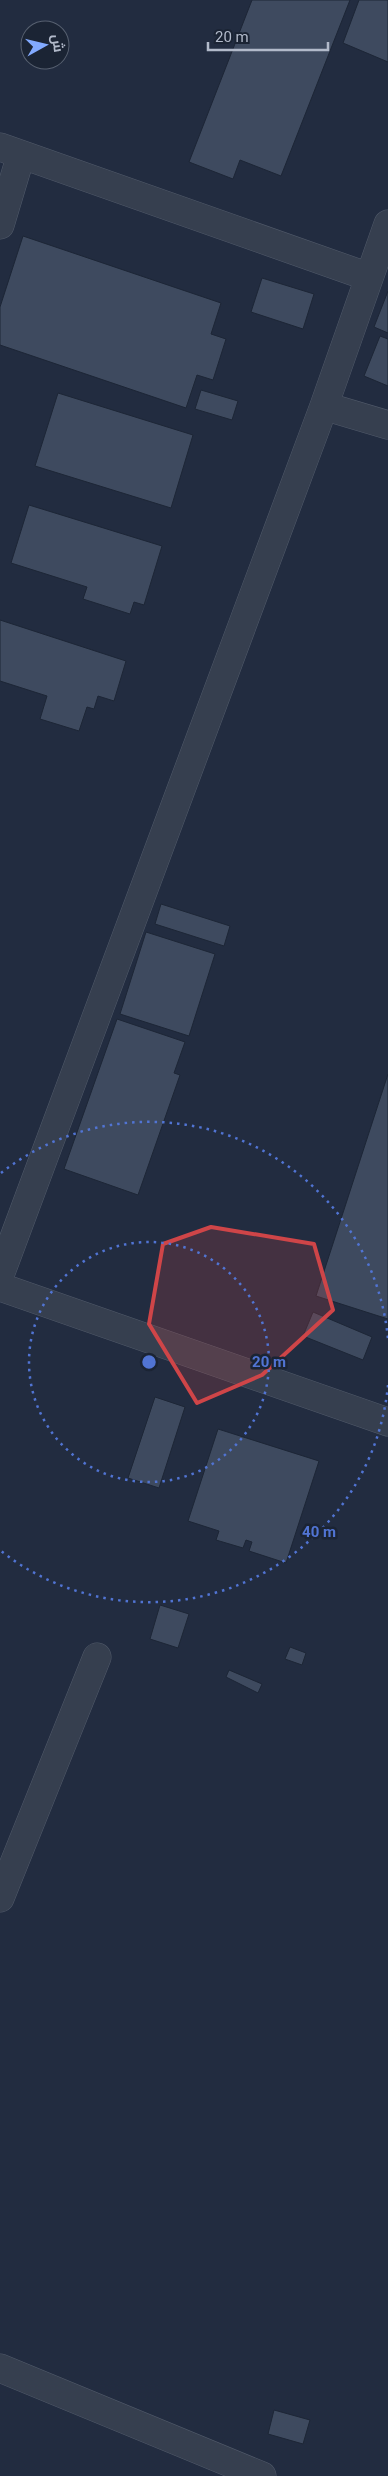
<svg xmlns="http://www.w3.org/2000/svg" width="388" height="2476" font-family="Roboto,Cairo,sans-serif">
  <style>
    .building { fill: #3e4a5f; stroke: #1d2636 }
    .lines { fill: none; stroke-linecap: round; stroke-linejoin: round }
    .street-casing { stroke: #515a6a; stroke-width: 29 }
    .street { stroke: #363f4f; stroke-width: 28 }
    .marked { fill: #cf4548; fill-opacity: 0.2; stroke: #cf4548; stroke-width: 4; stroke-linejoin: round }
    .ring { fill: none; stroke: #5174d3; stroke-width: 2.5; stroke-dasharray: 2.5 5 }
    .centre { fill: #5174d3; stroke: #1b2434; stroke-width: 2.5 }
    .ring-label { font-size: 15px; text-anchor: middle; font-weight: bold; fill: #5174d3; stroke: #1b2434; stroke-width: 5; stroke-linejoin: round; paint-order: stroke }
  </style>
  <rect width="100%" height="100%" fill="#222c40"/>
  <path class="building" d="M252,0h98l-69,176 -41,-16 -7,19 -44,-17z
    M359,0h29v62l-45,-19z
    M23,236l198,67 -10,31 15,5 -13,41 -16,-5 -11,33 -186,-63v-38z
    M262,278l52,16 -11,35 -52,-17z
    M388,291v42l-14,-6z
    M380,336l8,3v47l-24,-10z
    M201,390l37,11 -6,19 -37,-11z
    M58,393l135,42 -22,73 -136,-42z
    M29,505l133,41 -18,59 -10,-3 -4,12 -47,-15 4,-12 -76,-24z
    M0,620l126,41 -12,40 -16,-5 -4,13 -7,-2 -8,24 -39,-12 7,-23 -47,-15z
    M161,904l69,22 -6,20 -69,-22z
    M146,932l69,22 -26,82 -69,-22z
    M117,1019l68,23 -11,31 6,2 -42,120 -74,-26z
    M388,1074v245l-72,-23z
    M313,1312l59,25 -9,23 -60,-24z
    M155,1397l30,10 -26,81 -31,-10z
    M218,1429l101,32 -33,102 -37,-12 3,-9 -6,-2 -3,8 -27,-8 3,-9 -31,-10z
    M160,1605l29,9 -11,34 -28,-9z
    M290,1647l16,6 -4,12 -17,-6z
    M229,1670l33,14 -4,9 -32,-16z
    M274,2410l36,10 -7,24 -35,-10z"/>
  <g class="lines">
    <g class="street-casing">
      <path id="street" d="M0,147l369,130
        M0,225l21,-70
        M324,406l64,19
        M0,1275l324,-869 64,-182
        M0,1287l388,135
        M0,1898l97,-241
        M0,2368l262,108"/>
    </g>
    <use href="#street" class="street"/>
  </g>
  <path class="marked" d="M211,1227l103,17 19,66 -71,65 -65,28 -48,-79 14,-80z"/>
  <g class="ring">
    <circle cx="149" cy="1362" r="120"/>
    <path d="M388 1385A240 240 0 0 1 1 1551M1 1173A240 240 0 0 1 388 1339"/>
  </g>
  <circle cx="149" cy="1362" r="8" class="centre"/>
  <g class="ring-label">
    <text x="269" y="1367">20 m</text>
    <text x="319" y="1537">40 m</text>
  </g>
  <g transform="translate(45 45) rotate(82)"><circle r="24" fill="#1b2434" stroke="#576070"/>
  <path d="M0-4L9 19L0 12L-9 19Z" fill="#82aaff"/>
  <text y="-8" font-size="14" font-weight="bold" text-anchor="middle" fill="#b2baca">ش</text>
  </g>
  <path d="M208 42v8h120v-8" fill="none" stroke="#b2baca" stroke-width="2.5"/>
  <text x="215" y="42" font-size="15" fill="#b2baca" stroke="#1b2434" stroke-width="4" paint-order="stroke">20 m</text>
</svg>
